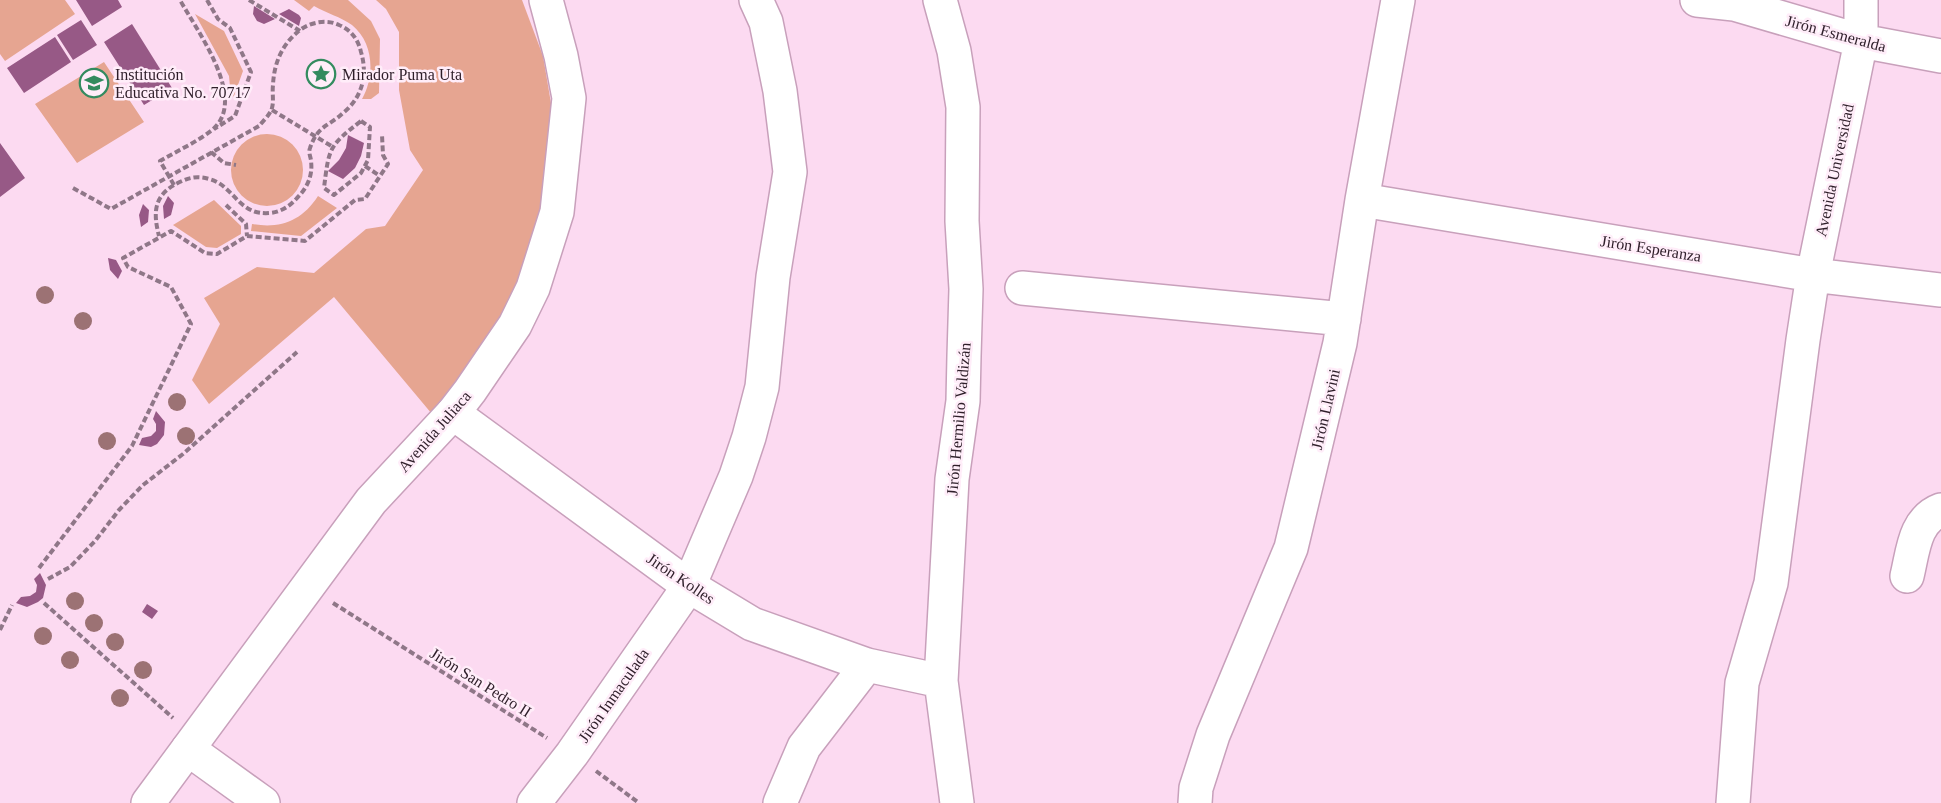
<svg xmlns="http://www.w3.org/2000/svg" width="1941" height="803" font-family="Georgia,serif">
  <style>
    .green { fill: #e6a591 }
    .building { fill: #975986 }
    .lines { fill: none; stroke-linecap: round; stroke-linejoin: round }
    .minor-casing { stroke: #c8a0bb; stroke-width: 36 }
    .highway-casing { stroke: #c8a0bb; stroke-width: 36 }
    .path { stroke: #8f7788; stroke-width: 4; stroke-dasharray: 6 3; stroke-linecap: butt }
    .minor { stroke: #fff; stroke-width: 33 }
    .highway { stroke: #fff; stroke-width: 33 }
    .tree { fill: #9c7274 }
    .labels { text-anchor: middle; stroke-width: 5; stroke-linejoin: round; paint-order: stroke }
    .street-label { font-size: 16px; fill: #2e1e29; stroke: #ffedf9 }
    .poi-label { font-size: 16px; fill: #2e1e29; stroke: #ffedf9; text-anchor: start }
  </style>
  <rect width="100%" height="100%" fill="#fcdaf1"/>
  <path class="green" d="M0,0h65l10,14 -70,47 -5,-7z
    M294,0h54l23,21 9,18 -1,54 -8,6h-9c13,-23 12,-56 -10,-74 -11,-8 -26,-12 -38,-19l-5,5z
    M376,0h146l21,56 11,65 -2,52 -24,103 -91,144 -103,-123 -125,107 -17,-24 28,-56 -16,-26 53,-31 57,6 52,-44 19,-3 38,-56 -13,-20 -11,-60v-58l-13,-23z
    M195,14l29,17 19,40 -9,25 -3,2 -2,-22z
    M104,62l40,60 -67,41 -42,-59z
    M231 170a36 36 0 1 1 72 0a36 36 0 1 1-72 0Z
    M318,196l19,12 -36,28 -50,-5 1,-7c28,5 50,-3 66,-28z
    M214,200l27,26v8l-24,14 -11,-1 -33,-22z"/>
  <path class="building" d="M76,0h42l4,7 -30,19z
    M254,6l21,13 -11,5 -7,-3 -4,-7z
    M289,9l10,6 2,3 -2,8 -20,-12z
    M81,20l16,25 -24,15 -16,-25z
    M132,24l40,64 -28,17 -40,-63z
    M55,37l16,25 -47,31 -17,-25z
    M348,135l16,8 -3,13 -6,12 -12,11 -15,-8 11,-11 7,-12z
    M0,143l25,35 -25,19z
    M168,196l6,7 -3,12 -7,4 -1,-13z
    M143,204l6,6 -1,12 -7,5 -2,-12z
    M108,258l8,2 6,11 -4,8 -8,-9z
    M156,411l9,11 -1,13 -7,9 -6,3 -12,-2 3,-7 9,-2 5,-5v-7l-3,-5z
    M40,573l6,12 -3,13 -5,4 -11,5 -11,-4 5,-6 9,-1 6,-4 1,-7 -3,-6z
    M147,604l11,7 -6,8 -10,-7z"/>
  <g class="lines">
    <g class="minor-casing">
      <path id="minor" d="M940,0l14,51 9,56 -1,114 4,68 -2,67 -1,45 -11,78 -11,202 16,122
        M1697,0l37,4 127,37 80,15
        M1362,200l451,75 128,15
        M1022,288l322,31
        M453,413l236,173 63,38 115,41 74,16
        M1907,576c6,-24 7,-56 34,-66
        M188,749l75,54
        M534,803l38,-49 117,-168 47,-110 13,-39 13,-50 11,-110 17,-105 -10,-81 -14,-69 -10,-22
        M780,803l24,-56 63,-82
        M1195,803l1,-15 17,-53 78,-187 49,-205 22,-143 36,-200
        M1733,803l9,-120 29,-100 32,-243 10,-65 48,-234v-41"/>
    </g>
    <g class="highway-casing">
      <path id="highway" d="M148,803l223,-302 82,-88 17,-22 45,-66 18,-37 24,-76 12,-114 -8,-42 -15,-56"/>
    </g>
    <path class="path" d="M207,0l11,19 12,9 21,44 -16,44 -21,13
      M249,0l51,31
      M272,110l61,37
      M361,121l9,6 -2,33 -7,13 -27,22 -10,-7c5,-41 5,-42 37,-67z
      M211,152l13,11 12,2
      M365,166l15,10
      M174,185l-14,-24c17,-10 37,-19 52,-31 37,-30 -15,-99 -32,-130
      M73,188l38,21 148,-83c4,-5 11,-11 13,-18 2,-7 0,-15 1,-23 1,-22 9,-41 27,-55 11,-8 27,-11 39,-5 12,5 19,14 22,27 7,23 1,46 -18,61 -15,14 -25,12 -33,35 -2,5 1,9 1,13 2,15 -4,27 -14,37 -7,8 -16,14 -27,15 -32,3 -36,-28 -61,-34 -10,-3 -18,-2 -27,2 -27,12 -30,28 -23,55
      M226,205l20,19 1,12
      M39,568l93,-122 59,-122 -20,-37 -43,-20 -5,-9 48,-27 34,22 12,1 30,-18 58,5 50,-41 10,-1 23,-35 -5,-9 -1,-20
      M48,579l22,-12 25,-26 24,-31 24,-25 40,-31 114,-102
      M44,603l129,115
      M333,603l214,135
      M0,630l12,-25
      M596,771l43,32"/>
    <use href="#minor" class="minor"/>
    <use href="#highway" class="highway"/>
  </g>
  <g class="tree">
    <circle cx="45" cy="295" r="9"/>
    <circle cx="83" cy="321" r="9"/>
    <circle cx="177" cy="402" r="9"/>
    <circle cx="186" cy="436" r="9"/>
    <circle cx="107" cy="441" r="9"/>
    <circle cx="75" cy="601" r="9"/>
    <circle cx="94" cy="623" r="9"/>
    <circle cx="43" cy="636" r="9"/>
    <circle cx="115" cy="642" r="9"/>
    <circle cx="70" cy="660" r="9"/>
    <circle cx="143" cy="670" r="9"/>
    <circle cx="120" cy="698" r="9"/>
  </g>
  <defs>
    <g id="sight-ring" transform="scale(1.5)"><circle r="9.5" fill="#ffedf9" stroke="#338b5f" stroke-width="1.5"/><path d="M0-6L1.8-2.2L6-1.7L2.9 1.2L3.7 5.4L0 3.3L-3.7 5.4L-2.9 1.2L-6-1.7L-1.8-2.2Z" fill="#338b5f"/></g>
    <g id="school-ring" transform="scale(1.5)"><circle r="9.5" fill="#ffedf9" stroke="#338b5f" stroke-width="1.5"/><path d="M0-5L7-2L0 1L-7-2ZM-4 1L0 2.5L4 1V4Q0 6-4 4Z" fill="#338b5f"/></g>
  </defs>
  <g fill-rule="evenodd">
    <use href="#sight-ring" x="321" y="74"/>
    <use href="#school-ring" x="94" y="83"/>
  </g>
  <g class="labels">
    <g class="street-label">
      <text transform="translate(1836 33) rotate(15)" y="6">Jirón Esmeralda</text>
      <text transform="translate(1834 170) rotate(-78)" y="6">Avenida Universidad</text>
      <text transform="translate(1651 248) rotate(9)" y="6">Jirón Esperanza</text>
      <text transform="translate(1325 409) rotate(-77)" y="6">Jirón Llavini</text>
      <text transform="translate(958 419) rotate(-85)" y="6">Jirón Hermilio Valdizán</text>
      <text transform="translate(434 431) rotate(-49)" y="6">Avenida Juliaca</text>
      <text transform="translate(681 578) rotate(34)" y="6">Jirón Kolles</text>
      <text transform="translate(481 682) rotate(32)" y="6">Jirón San Pedro II</text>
      <text transform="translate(613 695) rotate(-55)" y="6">Jirón Inmaculada</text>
    </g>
    <g class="poi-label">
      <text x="115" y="80">Institución<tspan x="115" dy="18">Educativa No. 70717</tspan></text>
      <text x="342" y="80">Mirador Puma Uta</text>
    </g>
  </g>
</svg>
